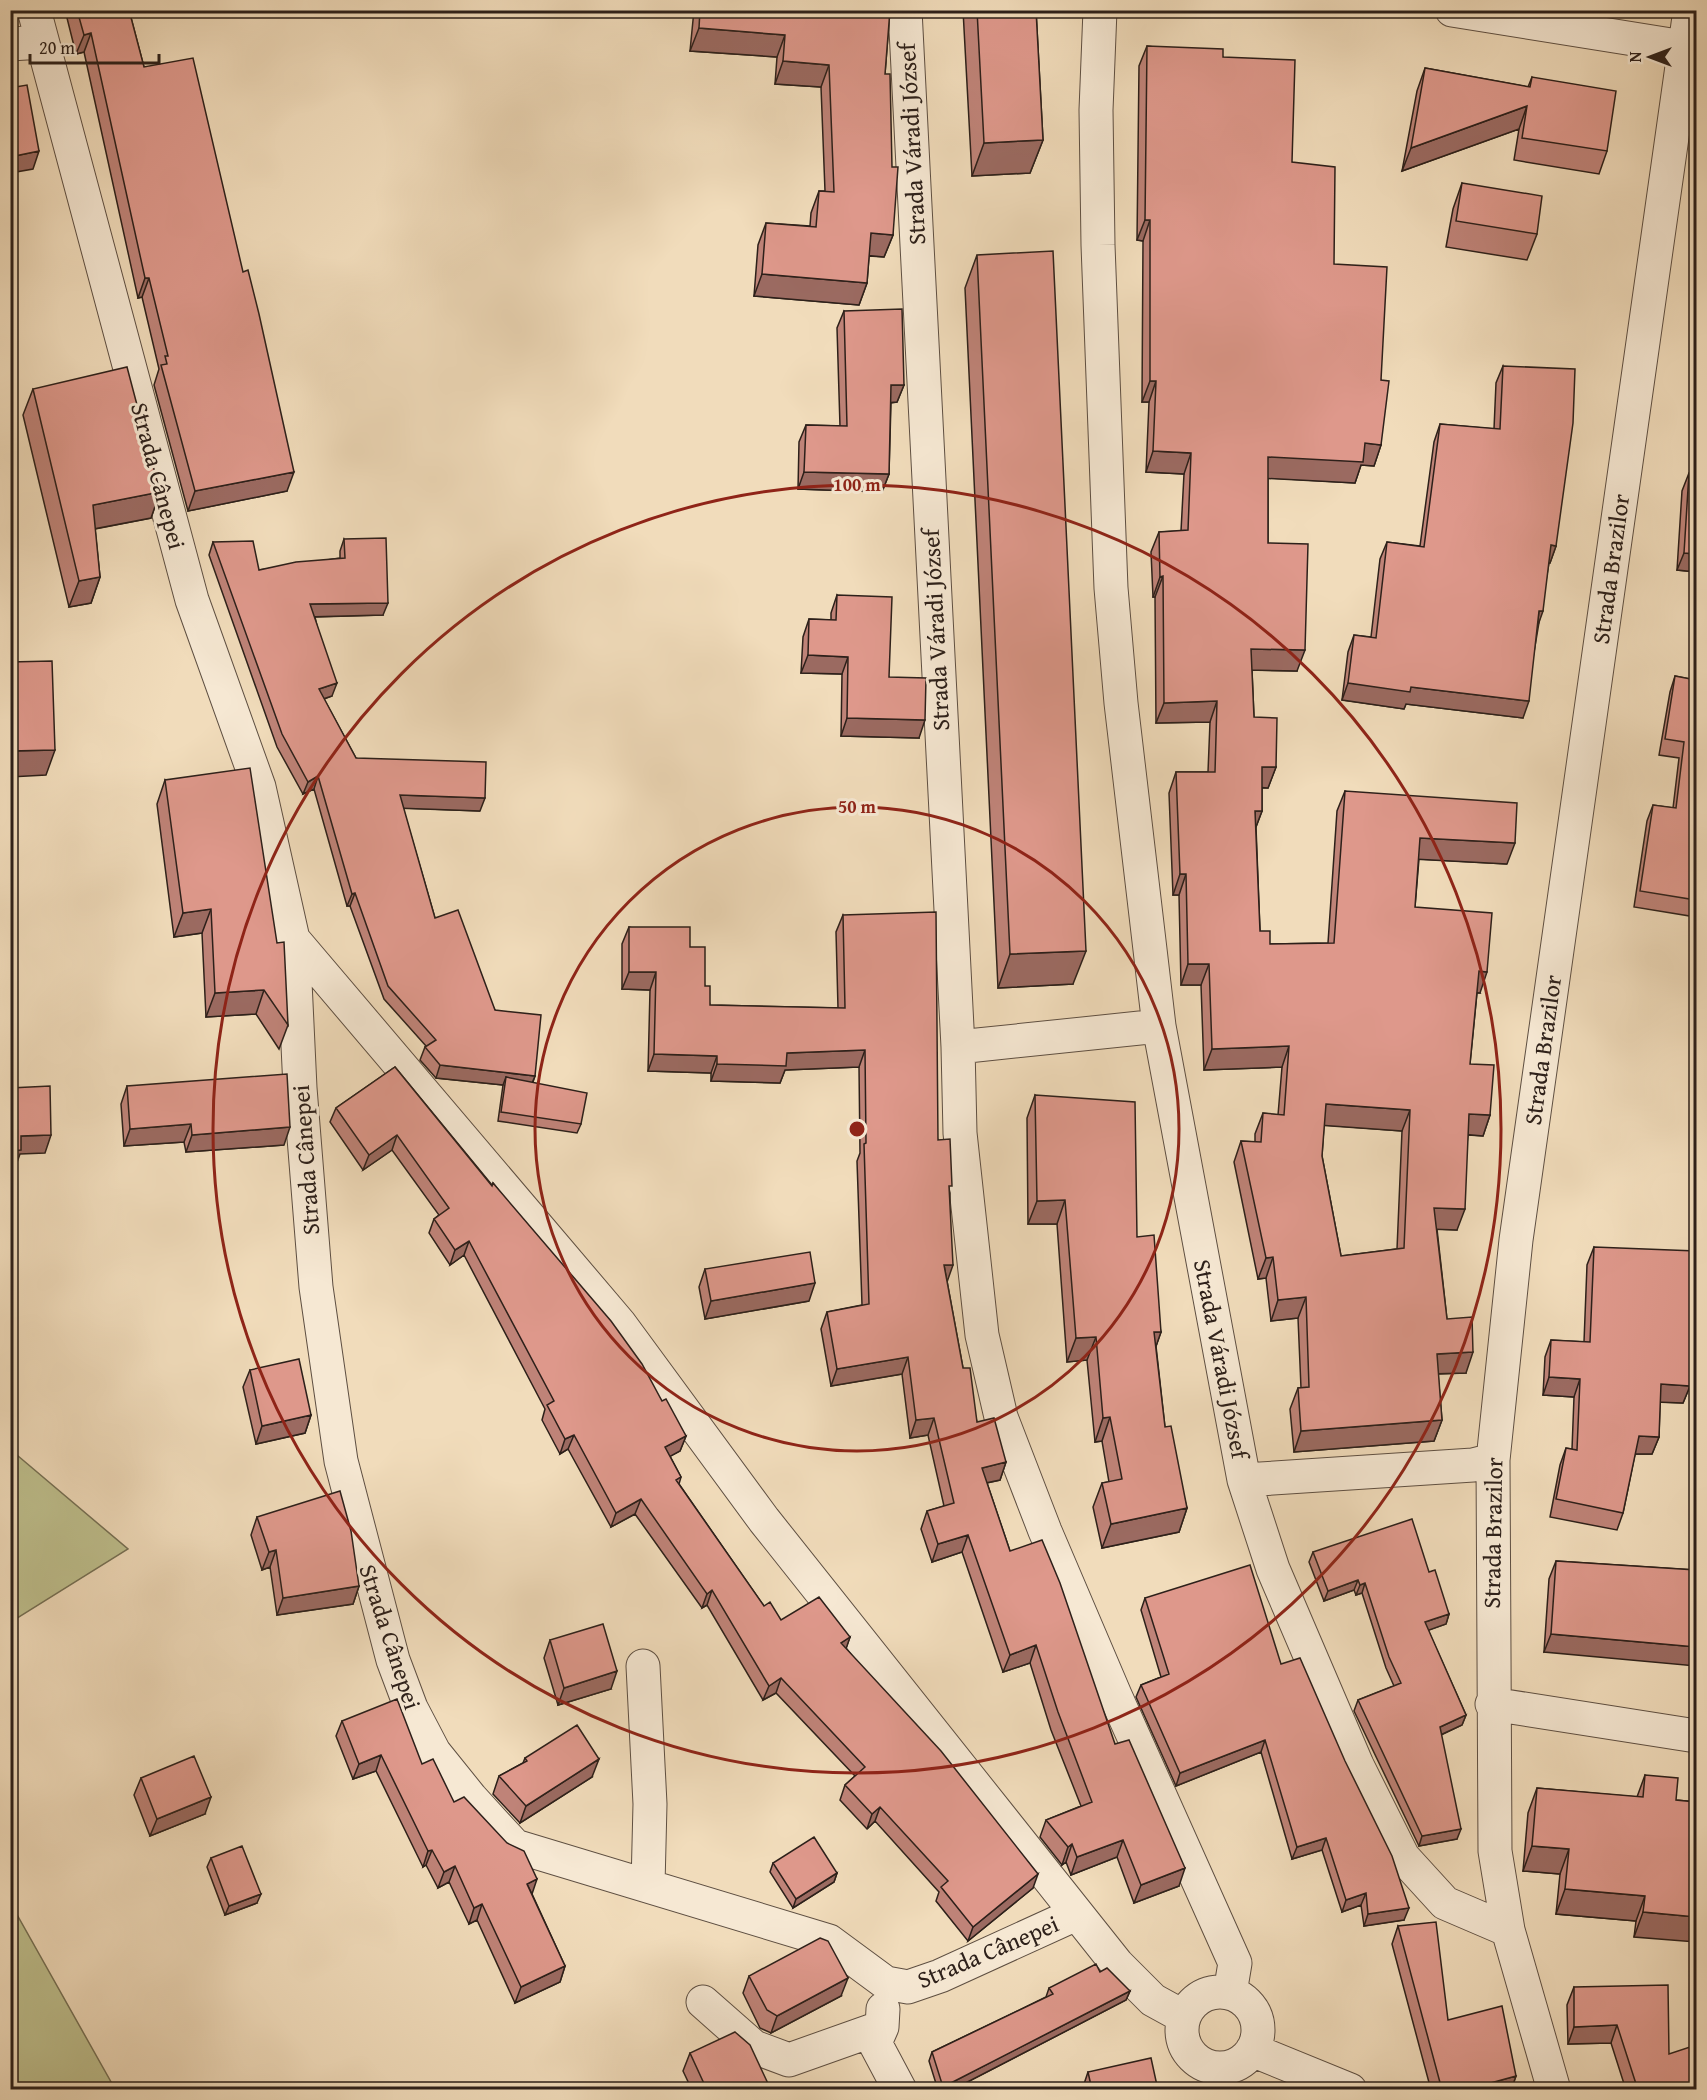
<svg xmlns="http://www.w3.org/2000/svg" width="1707" height="2100" font-family="'Gentium Book Plus',serif">
  <style>
    .green { fill: #bebf8d; stroke: #767054; stroke-width: 1.5 }
    .lines { fill: none; stroke-linecap: round; stroke-linejoin: round }
    .street-casing { stroke: #5e4f42; stroke-width: 35 }
    .street { stroke: #f6e8d3; stroke-width: 33 }
    .wall { fill: #bf8378; stroke: #2d201a; stroke-width: 1.5; fill-rule: evenodd }
    .shaded-wall { fill: #9b6a61; stroke: #2d201a; stroke-width: 1.5 }
    .building { fill: #de988b; stroke: #2d201a; stroke-width: 1.5; fill-rule: evenodd }
    .ring { fill: none; stroke: #8f2418; stroke-width: 3 }
    .labels { text-anchor: middle; stroke-width: 6; stroke-linejoin: round; paint-order: stroke }
    .street-label { font-size: 24px; fill: #2d201a; stroke: #f6e8d3 }
    .centre { fill: #8f2418; stroke: #f6e8d3; stroke-width: 3 }
    .ring-label { font-size: 18px; text-anchor: middle; font-weight: bold; fill: #8f2418; stroke: #f6e8d3; stroke-width: 6; stroke-linejoin: round; paint-order: stroke }
  </style>
  <rect width="100%" height="100%" fill="#f1dcbb"/>
  <filter id="stains"><feTurbulence type="fractalNoise" baseFrequency=".00333" numOctaves="4"/><feColorMatrix values="0 0 0 0 .2 0 0 0 0 .09 0 0 0 0 .02 0 0 0 .5 -.17"/></filter>
  <radialGradient id="worn" r=".72"><stop offset=".6" stop-color="#630" stop-opacity="0"/><stop offset="1" stop-color="#630" stop-opacity=".3"/></radialGradient>
  <path class="green" d="M11,1450l117,99 -117,73z
    M10,1904h1l104,185h-104z"/>
  <g class="lines">
    <g class="street-casing">
      <path id="street" d="M34,10l158,590 67,187 34,152 7,149 16,199 25,174 52,199 18,48 23,44 37,46 44,48 314,95 57,42 22,4 32,-11 136,-62
        M905,10l53,1037 201,-21
        M1100,10l-4,100 2,135 13,343 10,115 38,323 85,454 229,-15 20,-5
        M1452,10l244,39
        M10,44l32,-2
        M293,939l327,385 144,196 353,444 36,36 31,17
        M958,1047l2,86 22,202 19,82 44,114 70,164 120,268 -5,30
        M1244,1480l29,89 84,196 46,92 42,46 63,27
        M643,1666l7,138 -2,81
        M1492,1704l204,32
        M1182 2030a38 38 0 1 1 76 0a38 38 0 1 1-76 0Z
        M703,2002l51,45 35,13 93,-33
        M883,2009l-1,18 -7,16 25,47
        M1252,2050l98,40
        M1554,2090l-46,-160 -13,-79 -2,-391 23,-220 174,-1230"/>
    </g>
    <use href="#street" class="street"/>
  </g>
  <path class="wall" d="M65,10h64l15,57 143,424 -99,20 -34,-126 5,-16 -17,-72 -4,1 -54,-246 -8,2z
    M694,10h196l-5,64 8,161 -9,22 -15,-1 -2,27 -8,22 -105,-9 4,-51 8,-22 44,3 1,-13 8,-22h6l-4,-104 -46,-3 2,-27 -87,-6z
    M963,10h73l7,130 -13,33 -58,3z
    M1147,46l76,11 69,105 89,218v65l-7,21 -13,-1 -6,18 -87,-5v65l29,128 -45,-1 2,47 22,50 -8,21h-6v23l-6,16 4,104 10,13 58,-1 9,-132 8,-20 162,73 -88,-5 -4,48 65,86h-3l-7,71 20,51 -7,21 -15,-1 -11,95 -20,-1 10,90 19,54 -28,1 4,46 -8,21 -140,11 -4,-43 8,-21h3l-3,-70 -27,3 -5,-43 -8,1 -24,-117 7,-21 14,1v-8l8,-21 15,2 4,-48 -78,3 -3,-85h-20l-2,-90h-6l-4,-102 7,-21h32l2,-50 -54,1 -1,-126h-2l-2,-45 8,-20 22,-1 3,-57 -38,-2 3,-70h-7l1,-161 -6,-1 2,-174zM1324,1125l78,6 -5,118 -56,7 -19,-100z
    M1425,68l103,19 4,-10 75,74 -8,23 -85,-14 5,-31 -117,42 15,-80z
    M1462,183l75,51 -10,26 -81,-13 7,-38z
    M977,255l96,729 -75,4 -33,-700z
    M844,311l60,74 -7,17 -6,1 -2,71 -7,18 -84,-3 1,-47 7,-17 34,1 -3,-98z
    M1503,366l53,180 -6,17h-1l-26,155 -117,-14 -2,5 -62,-9 6,-48 6,-17 17,2 9,-78 7,-17 33,4 14,-104 6,-18 54,5 2,-46z
    M33,389l127,103 -9,26 -56,11 5,48 -9,26 -22,4 -46,-192z
    M1689,473l7,99 -19,-2 5,-79z
    M344,539l39,76 -68,2 17,79 -8,3 32,59 124,53 -77,-3 32,110 60,92 40,66 -2,6 48,42 -4,9 -79,-12 5,-36 -67,-7 -16,-18 5,-13 1,-1 -42,-47 -34,-93h-3l-33,-117 -11,5 -26,-47 -68,-192 4,-13 46,28 81,-12v-7z
    M837,595l52,82 30,61 -78,-2 1,-62 -41,-1 2,-36 6,-18 22,1v-7z
    M1675,676l21,4v237l-62,-10 13,-86 6,-16 20,3 6,-50 -20,-3 11,-63z
    M165,780l123,245 -9,24 -23,-35 -50,3 -4,-84 -28,4 -17,-133z
    M843,915l95,225 12,53 -3,88 16,87 14,54 29,40 -6,18 -13,3 23,68 105,193 64,142 -45,17 -17,-46 -46,18 -5,-13 -4,3 -22,-28 6,-17 35,-14 -30,-76 -21,-67 -27,9 -41,-120 -30,10 -11,-33 6,-18 17,-5 -16,-71 -18,3 -8,-64 -71,12 -10,-57 6,-17 35,-7 -5,-144 3,-8 -1,-86 -74,3 -5,13 -69,-2v-8l-63,-2 2,-81 -28,-1v-45l7,-17 61,20 15,39 5,19 128,3 -2,-76z
    M395,1067l97,118 1,-2 169,218 24,35 -6,15 -10,5 11,21 -2,7 85,122 17,14 69,17 -4,11 187,240 -65,53 -32,-40 3,-9 -64,-71 -8,8 -27,-29 5,-15 10,-9 -79,-83 -13,7 -56,-95 -5,3 -67,-94 -24,13 -43,-78 -8,5 -18,-34 3,-11 -81,-154 -14,10 -21,-32 5,-14 5,-4 -47,-65 -29,20 -33,-48 6,-14z
    M127,1086l157,59 -98,7 -2,-10 -60,4 -3,-42z
    M1035,1095l102,142 24,95 -5,14 9,81 22,81 -8,24 -77,16 -9,-41 9,-24 7,-1 -7,-41 -7,1 -8,-82 -20,2 -10,-138h-29l-1,-106z
    M1594,1247l102,78h-2l-4,61 -7,17 -23,-1 -1,35 -7,17h-17l-12,59 -6,17 -67,-13 10,-52 6,-17 6,1 2,-52 -31,-2 2,-38 6,-17 33,2 3,-77z
    M705,1269l104,32 -104,18 -6,-32z
    M250,1370l61,45 -6,18 -49,11 -13,-57z
    M257,1517l102,69 -6,18 -76,11 -7,-48 -8,3 -11,-35z
    M1313,1552l116,20 20,42 -3,10 -18,6 38,85 -4,10 -21,10 16,104 -38,7 -65,-135 4,-11 36,-14 -8,-18 -24,-75 -6,2 -2,-5 -30,11 -15,-39z
    M1556,1561l140,9 -152,82 5,-73z
    M1145,1598l136,66 123,256 -40,6 -3,-21 -19,7 -20,-62 -30,9 -31,-107 -85,34 -40,-89 5,-12 20,-8 -20,-67z
    M550,1640l61,49 -53,16 -14,-47z
    M342,1721l80,43 110,130 33,72 -5,16 -45,21 -38,-83 -8,4 -20,-42 -11,6 -12,-23 -3,2 -47,-96 -23,8 -17,-43z
    M525,1758l67,19 -72,46 -27,-29 6,-18 24,-13z
    M1645,1775l31,25 20,2 -62,135 2,-16 -80,-7 4,-40 -37,-3 5,-58 9,-25 100,9z
    M141,1778l64,36 -55,22 -16,-41z
    M211,1858l46,45 -32,12 -18,-48z
    M773,1863l64,10 -3,9 -41,26 -23,-36z
    M1398,1926l50,94 68,56 -5,14h-80l-39,-146z
    M1100,1972l30,19 -4,9 -174,90h-14l-9,-29 3,-9 114,-55 3,-9z
    M749,1976l92,20 -70,37 -11,-5 -17,-35z
    M1574,1987l95,67 27,36h-70l-15,-47 -43,1 -1,-39z
    M690,2053l81,37h-79l-9,-19z
    M1088,2072l70,18h-76z"/>
  <path class="shaded-wall" d="M699,28l86,7 -8,22 -87,-6z
    M91,33l-7,19 -8,2 8,-19z
    M783,61l46,4 -8,22 -46,-3z
    M1527,106l-8,23 -117,42 9,-23z
    M1043,140l-13,33 -58,3 12,-33z
    M39,151l-6,18 -23,4v-16z
    M1145,220h5l-7,21 -6,-1z
    M871,233l22,2 -9,22 -21,-2z
    M762,274l105,9 -8,22 -105,-9z
    M145,278h4l-7,19 -4,1z
    M1150,381h6l-7,21h-7z
    M891,385h13l-7,17 -12,1z
    M1365,443l16,2 -7,21 -13,-1 -6,18 -95,-5 8,-21z
    M1153,451l38,2 -7,21 -38,-2z
    M294,472l-7,19 -99,20 7,-20z
    M804,472l85,2 -7,18 -84,-3z
    M160,492l-9,26 -68,13 10,-26z
    M1551,545l5,1 -6,17 -5,-1z
    M1684,553l12,1v18l-19,-2z
    M1163,576l-8,21h-2l7,-20z
    M100,577l-9,26 -22,4 10,-26z
    M388,603l-5,12 -77,2 4,-13z
    M1539,611h4l-6,17z
    M1251,649l54,1 -8,21 -53,-1z
    M808,655l40,2 -6,17 -41,-1z
    M337,683l-5,13 -18,6 5,-13z
    M1348,683l63,4 118,14 -6,17 -117,-14 -2,5 -62,-9z
    M1217,701l-7,21 -54,1 8,-20z
    M847,718l78,2 -6,18 -78,-2z
    M55,750l-9,25 -36,2v-26z
    M1262,767h14l-8,21 -14,-1z
    M318,776l-4,13 -11,5 5,-12z
    M400,795l85,3 -5,13 -85,-3z
    M1255,811h7l-8,21z
    M1420,838l95,5 -8,21 -94,-5z
    M1180,874h6l-7,21h-6z
    M355,893l-5,13h-3l5,-12z
    M211,909l-9,24 -28,4 9,-24z
    M1086,951l-13,33 -75,4 12,-34z
    M1188,964h21l-8,21h-20z
    M1479,971l8,1 -7,21 -9,-1z
    M629,972h27l-6,18 -28,-1z
    M264,990l-8,24 -50,3 9,-24z
    M1289,1046l-7,21 -78,3 8,-21z
    M865,1050l-6,17 -74,3 -5,13 -69,-2 6,-17 70,-11z
    M654,1054l63,2 -6,17 -63,-2z
    M440,1065l95,11 -5,12 -24,-11 -3,8 -67,-7z
    M1326,1104l84,6 -8,21 -84,-6z
    M1469,1114l21,1 -7,21 -22,-2z
    M191,1124l-7,18 -60,4 6,-17z
    M290,1127l-6,18 -98,7 6,-17z
    M51,1135l-6,18 -25,1 -5,14h-5v-17l11,-15z
    M397,1135l-5,15 -29,20 6,-15z
    M1065,1200l-8,24h-29l9,-23z
    M1434,1208l31,1 -8,21 -30,-1z
    M469,1241l-5,14 -14,10 5,-15z
    M1273,1257l-7,21 -8,1 8,-21z
    M944,1265h9l-6,17z
    M815,1283l-6,18 -104,18 6,-18z
    M1306,1297l-8,21 -27,3 7,-21z
    M1696,1307v18h-7z
    M1154,1332h7l-8,23z
    M1096,1337l-9,23 -20,2 9,-24z
    M1473,1352l-7,21 -37,1 8,-20z
    M908,1357l-6,17 -71,12 6,-17z
    M1549,1377l31,2 -6,18 -31,-2z
    M1661,1384l29,2 -7,17 -28,-1z
    M311,1415l-6,18 -49,11 6,-18z
    M1110,1417l-8,24 -7,1 8,-24z
    M934,1418l-6,17 -18,3 6,-18z
    M1442,1420l-8,21 -140,11 7,-21z
    M574,1435l-6,14 -8,5 5,-15z
    M686,1436l-6,15 -20,11 5,-15z
    M1639,1436l20,1 -7,17h-19z
    M1006,1462l-6,18 -24,5 6,-17z
    M641,1499l-6,15 -24,13 5,-14z
    M1187,1508l-8,24 -77,16 9,-24z
    M968,1535l-6,17 -30,10 6,-18z
    M276,1550l-6,17 -8,3 7,-18z
    M1358,1580l-4,10 -30,11 4,-10z
    M1365,1583l-3,10 -6,2 4,-10z
    M359,1586l-6,18 -76,11 6,-17z
    M712,1590l-5,15 -5,3 5,-14z
    M1449,1614l-3,10 -25,9 4,-11z
    M1551,1634l145,13v19l-152,-14z
    M850,1637l-5,15 -4,-9z
    M1036,1645l-6,18 -27,9 7,-17z
    M617,1671l-6,18 -53,16 6,-17z
    M781,1678l-5,15 -13,7 6,-14z
    M1466,1715l-4,10 -26,12 4,-10z
    M1265,1740l-4,12 -85,34 4,-13z
    M381,1755l-5,16 -23,8 6,-15z
    M599,1759l-7,18 -72,46 6,-17z
    M211,1797l-6,17 -55,22 7,-17z
    M880,1807l-5,14 -8,8 5,-15z
    M1461,1829l-4,10 -38,7 3,-10z
    M1326,1838l-4,12 -30,9 5,-12z
    M1123,1840l-6,17 -46,18 6,-18z
    M1072,1844l-6,18 -4,3 6,-18z
    M1532,1846l37,3 -9,25 -37,-3z
    M432,1850l-6,15 -3,2 5,-16z
    M455,1866l-6,16 -11,6 6,-16z
    M1185,1868l-6,18 -45,17 7,-18z
    M837,1873l-3,9 -41,26 3,-9z
    M1038,1874l-5,14 -65,53 5,-14z
    M537,1879l-5,15 -5,-10z
    M1565,1889l80,7 -9,25 -80,-7z
    M1366,1893l-5,12 -19,7 4,-12z
    M261,1894l-4,9 -32,12 4,-9z
    M482,1904l-5,16 -8,4 5,-16z
    M1409,1908l-5,12 -40,6 4,-12z
    M1643,1912l53,5v25l-62,-5z
    M565,1966l-5,16 -45,21 6,-16z
    M848,1978l-7,18 -70,37 6,-17z
    M1130,1991l-4,9 -174,90h-10l1,-3z
    M1617,2025l-6,18 -43,1 6,-17z
    M1516,2076l-5,14h-46z"/>
  <path class="building" d="M77,10h52l15,57 49,-9 50,214 5,-2 11,44 35,158 -99,19 -34,-126 6,-1 -2,-8h3l-19,-78h-4l-54,-245 -7,2z
    M700,10h190l-5,64h5l2,93h6l-5,68 -22,-2 -4,50 -105,-9 4,-51 50,4 3,-36 15,1 -5,-127 -46,-4 2,-26 -86,-7z
    M977,10h59l7,130 -59,3z
    M1147,46l76,3v8l72,3 -3,102 43,5 -1,97 53,3 -6,113 8,1 -8,64 -16,-2 -2,19 -95,-5v86l40,1 -3,106 -54,-1 3,68 23,1 -1,49h-14v44h-7l5,120h10v13l64,-1 11,-152 172,12 -2,40 -95,-5 -5,69 77,6 -5,59 -8,-1 -9,93 24,1 -4,50 -21,-1 -4,95 -31,-1 13,111 25,-2 1,35 -36,2 5,66 -141,11 -3,-43 11,-1 -3,-90 -28,3 -5,-43 -7,1 -25,-117 20,1 2,-29 21,2 5,-69 -77,3 -3,-85h-21l-2,-90h-6l-4,-102h39l2,-71 -53,2 -1,-127 -3,1 -1,-45 29,-2 3,-77 -38,-2 3,-70h-6v-161h-5zM1326,1104l84,6 -6,138 -63,8 -19,-100z
    M1425,68l105,19 2,-10 84,14 -9,60 -85,-13 5,-32 -116,42z
    M27,85l12,66 -29,6v-69z
    M1462,183l80,13 -5,38 -81,-13z
    M1053,251l33,700 -76,3 -33,-699z
    M902,309l2,76h-13l-2,89 -85,-2 2,-47 41,1 -3,-115z
    M1503,366l72,3 -2,54 -17,123 -5,-1 -8,66h-4l-10,90 -118,-14 -1,5 -62,-9 6,-48 22,3 11,-96 37,5 16,-123 60,5z
    M127,367l33,125 -67,13 7,72 -21,4 -46,-192z
    M1689,473l7,1v80l-12,-1z
    M386,538l2,65 -78,1 27,79 -18,6 37,69 130,4 -1,36 -85,-3 35,123 23,-8 37,100 46,5 -6,61 -95,-11 -15,-18 11,-7 -48,-54 -33,-93 -3,1 -34,-118 -10,6 -26,-48 -69,-192 40,-1 6,29 37,-8 49,-4 -1,-19z
    M837,595l55,2 -3,80 37,1 -1,42 -78,-2 1,-61 -40,-2 1,-36 27,1z
    M52,661l3,89 -45,1v-89z
    M1675,676l21,4v220l-56,-9 13,-86 23,3 8,-66 -19,-3z
    M250,768l27,175 7,-1 4,83 -24,-35 -49,3 -4,-84 -28,4 -18,-133z
    M936,912l2,228 12,-1 2,47h-3l4,79h-9l19,103h7l7,54 17,-4 12,44 -24,6 28,83 32,-11 18,43 55,161 14,-4 56,128 -44,17 -18,-45 -46,17 -5,-13 -4,3 -22,-27 46,-18 -34,-90 -22,-67 -26,10 -42,-120 -30,9 -11,-33 27,-8 -20,-85 -18,2 -8,-63 -71,12 -10,-57 42,-8 -5,-160 2,-1 -1,-93 -78,3 -1,13 -69,-2v-8l-63,-2 2,-82h-27v-45h61v20h15v39h5v19l135,3 -2,-93z
    M395,1067l97,119 1,-3 118,138 31,43 20,37 4,-2 20,37 -21,11 16,30 -5,3 88,126 6,-4 11,18 38,-23 31,40 -9,6 100,108 97,123 -65,53 -32,-40 7,-6 -68,-74 -8,7 -27,-29 20,-18 -84,-89 -12,8 -57,-96 -5,4 -66,-95 -25,14 -42,-78 -9,4 -18,-34 7,-4 -85,-160 -14,9 -21,-31 15,-11 -52,-73 -28,20 -33,-47z
    M287,1074l3,53 -98,8 -1,-11 -61,5 -3,-43z
    M506,1077l81,16 -6,31 -80,-12z
    M50,1086l1,49 -30,1v14l-11,1v-63z
    M1035,1095l100,7 2,135 17,-2 7,97h-7l11,95 6,-1 16,82 -76,16 -9,-41 20,-4 -12,-62 -7,1 -7,-81 -20,1 -11,-138 -28,1z
    M1594,1247l102,4v56l-6,79 -29,-2 -2,53 -20,-1 -16,77 -67,-14 10,-51 11,2 3,-71 -31,-2 2,-37 39,2z
    M810,1252l5,31 -104,18 -6,-32z
    M299,1359l12,56 -49,11 -12,-56z
    M340,1491l11,40 8,55 -76,12 -7,-48 -7,2 -12,-35z
    M1412,1519l17,53 6,-2 14,44 -24,8 41,93 -26,12 21,102 -39,7 -64,-136 43,-17 -12,-26 -24,-74 -5,2 -2,-5 -30,11 -15,-39z
    M1556,1561l140,9v77l-145,-13z
    M1250,1565l31,99 19,-6 45,103 47,95 17,52 -41,6 -2,-21 -20,7 -20,-62 -29,9 -32,-107 -85,33 -39,-88 28,-11 -24,-76z
    M603,1624l14,47 -53,17 -14,-48z
    M397,1699l25,65 11,-5 21,43 10,-5 43,46 17,8 13,28 -10,5 38,82 -44,21 -39,-83 -8,4 -19,-42 -11,6 -12,-22 -4,1 -47,-96 -22,9 -17,-43z
    M577,1725l22,34 -73,47 -27,-30 28,-15 -2,-3z
    M194,1756l17,41 -54,22 -16,-41z
    M1645,1775l33,3 -2,22 20,2v115l-53,-5 2,-16 -80,-7 4,-40 -37,-3 5,-58 106,9z
    M814,1837l23,36 -41,26 -23,-36z
    M242,1846l19,48 -32,12 -18,-48z
    M1436,1922l12,98 54,-14 14,70 -51,14h-23l-44,-164z
    M820,1938l8,3 20,37 -71,38 -10,-6 -18,-34z
    M1096,1964l4,8 7,-4 23,23 -187,96 -11,-35 121,-58 -4,-6z
    M1668,1985l1,69 27,-9v45h-58l-21,-65 -43,2v-40z
    M735,2032l15,13 21,45h-64l-17,-37z
    M1151,2058l7,32h-66l-4,-18z"/>
  <g class="ring">
    <circle cx="857" cy="1129" r="322"/>
    <circle cx="857" cy="1129" r="644"/>
  </g>
  <g class="labels">
    <g class="street-label">
      <text transform="translate(912 144) rotate(-93)" y="8">Strada Váradi József</text>
      <text transform="translate(158 476) rotate(75)" y="8">Strada Cânepei</text>
      <text transform="translate(1611 569) rotate(-82)" y="8">Strada Brazilor</text>
      <text transform="translate(936 630) rotate(-93)" y="8">Strada Váradi József</text>
      <text transform="translate(1543 1050) rotate(-82)" y="8">Strada Brazilor</text>
      <text transform="translate(306 1160) rotate(-94)" y="8">Strada Cânepei</text>
      <text transform="translate(1221 1359) rotate(79)" y="8">Strada Váradi József</text>
      <text transform="translate(1493 1533) rotate(-89)" y="8">Strada Brazilor</text>
      <text transform="translate(390 1637) rotate(72)" y="8">Strada Cânepei</text>
      <text transform="translate(988 1952) rotate(-23)" y="8">Strada Cânepei</text>
    </g>
  </g>
  <circle cx="857" cy="1129" r="9" class="centre"/>
  <g class="ring-label">
    <text x="857" y="491">100 m</text>
    <text x="857" y="813">50 m</text>
  </g>
  <rect width="1707" height="2100" fill="none" stroke="#f1dcbb" stroke-width="36"/>
  <rect x="12" y="12" width="1683" height="2076" fill="none" stroke="#2d201a" stroke-width="3"/>
  <rect x="18" y="18" width="1671" height="2064" fill="none" stroke="#2d201a" stroke-width="1.5"/>
  <g transform="translate(1650 57) rotate(270)" stroke="#f6e8d3" stroke-width="4.5" paint-order="stroke">
  <path d="M0-4.5L10 22L0 15L-10 22Z" fill="#2d201a"/>
  <text y="-9" font-size="16" font-weight="bold" text-anchor="middle" fill="#2d201a">N</text>
  </g>
  <path d="M30 54v9h129v-9" fill="none" stroke="#2d201a" stroke-width="3"/>
  <text x="39" y="54" font-size="18" fill="#2d201a" stroke="#f6e8d3" stroke-width="4.5" paint-order="stroke">20 m</text>
  <rect width="100%" height="100%" filter="url(#stains)"/>
  <rect width="100%" height="100%" fill="url(#worn)"/>
</svg>
